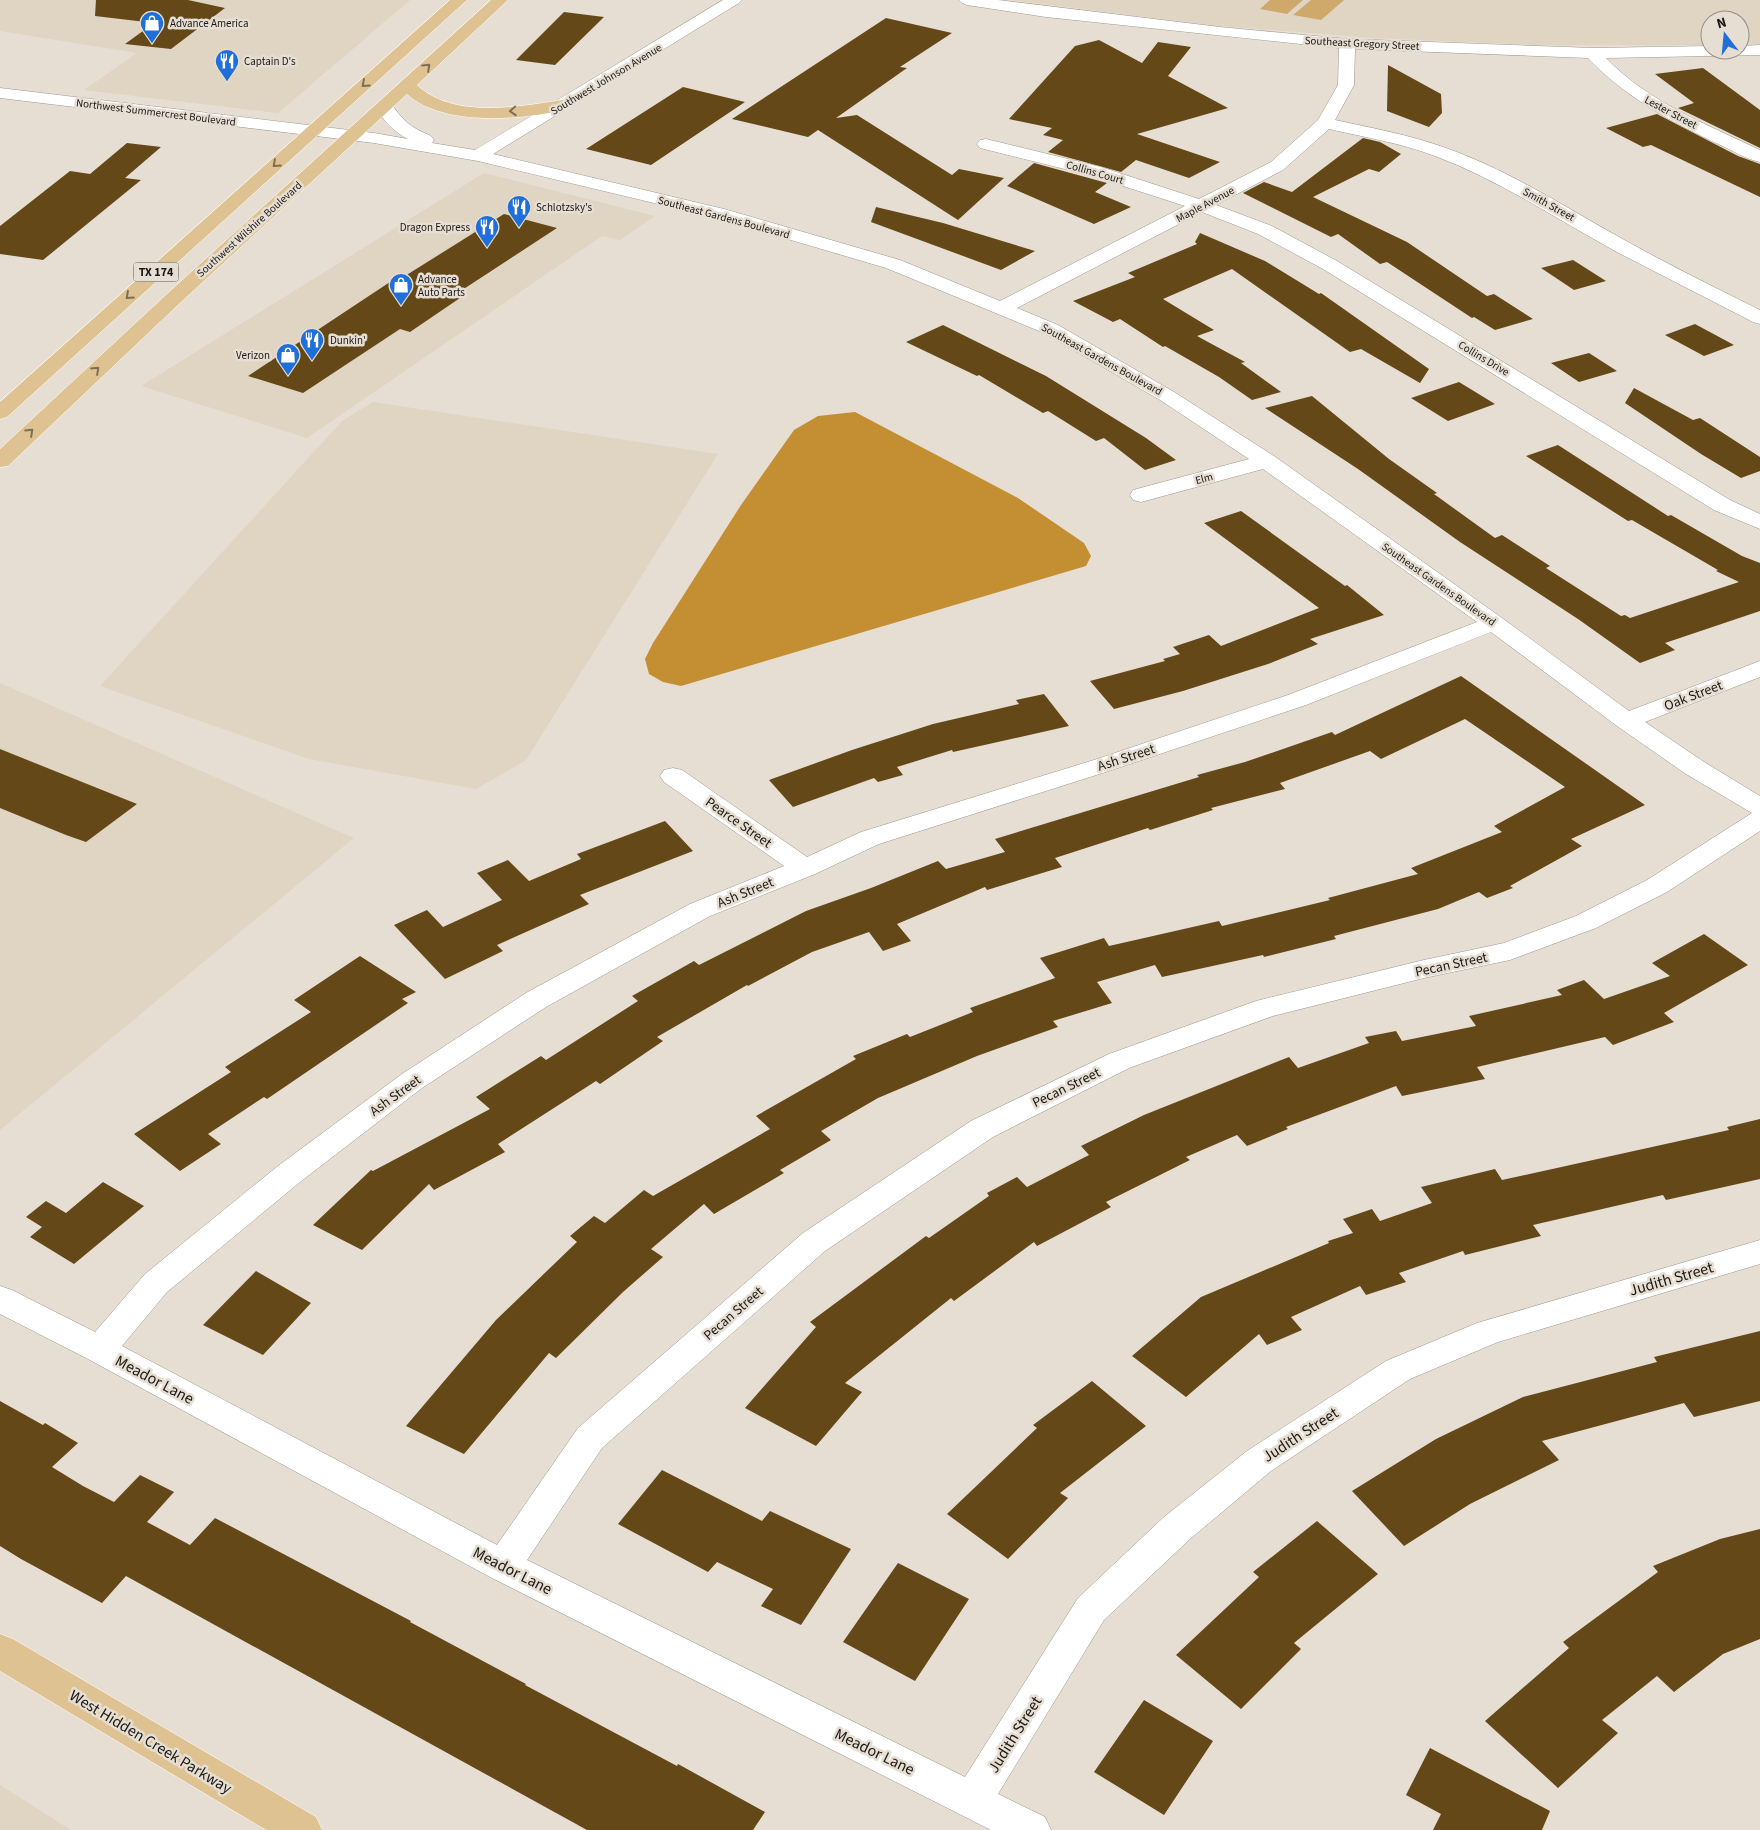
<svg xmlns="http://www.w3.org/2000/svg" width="1760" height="1830" font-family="'Source Sans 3',sans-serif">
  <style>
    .built { fill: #e0d4c2 }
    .green { fill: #cfa86c }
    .water { fill: #c48f33 }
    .building { fill: #644818 }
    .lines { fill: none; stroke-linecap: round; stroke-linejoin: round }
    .minor-casing { stroke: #9e978c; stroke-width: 1 }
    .major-casing { stroke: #fff; stroke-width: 1 }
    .minor { fill: #fff; fill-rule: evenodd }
    .major { fill: #dfc292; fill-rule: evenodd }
    .oneway { stroke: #7e6e54 }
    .labels { text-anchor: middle; stroke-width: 5; stroke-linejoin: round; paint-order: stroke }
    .far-poi-label { font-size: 11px; fill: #1c1915; stroke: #e6ded3; text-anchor: start }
    .far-street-label { font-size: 11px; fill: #1c1915; stroke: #e6ded3 }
    .shield { fill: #e6ded3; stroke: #59544e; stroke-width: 1 }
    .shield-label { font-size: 12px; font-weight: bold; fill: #1c1915 }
    .street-label { font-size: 14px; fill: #1c1915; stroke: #e6ded3 }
    .near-street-label { font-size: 16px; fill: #1c1915; stroke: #e6ded3 }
  </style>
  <rect width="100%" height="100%" fill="#e6ded3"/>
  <path class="built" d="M0,0h410l-132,113 -194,-23 53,-37 -137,-22z
    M1010,0h750v44l-20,1v-25h-30v25h-175l-162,-7 -162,-13z
    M484,173l171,43 -35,24 -18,-4 -295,202 -166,-52z
    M373,402l345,52 -192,306 -50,29 -167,-30 -209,-73 242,-265z
    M0,683l354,155 -354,292z
    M0,1785l71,45h-71z"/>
  <path class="green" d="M1270,0h33l-16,14 -27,-5z
    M1311,0h33l-23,20 -28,-5z"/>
  <path class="water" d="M855,412l163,86 66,45 7,13 -5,10 -405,120 -18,-4 -14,-8 -4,-15 8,-16 88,-138 53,-75 24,-14z"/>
  <path class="building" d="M96,0h92l37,8 -54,41 -46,-5 29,-21 -59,-7z
    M564,12l40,5 -49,48 -39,-5z
    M886,18l66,15 -52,34 7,1 -71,50 21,-3 95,60 7,-6 45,9 -46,42 -140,-90 -10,7 -76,-18z
    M1099,40l43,23 16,-21 33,5 -23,29 60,32 -91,26 83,28 -31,16 -53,-18 -15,12 -73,-20 15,-12 -20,-5 9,-7 -43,-9 66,-73z
    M1388,65l53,29 1,19 -13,14 -42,-16z
    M1703,68l57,42v38l-82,-40 16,-5 -39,-29z
    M683,87l62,15 -94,63 -65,-16z
    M1657,114l81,42 22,8v33l-109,-52 -8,2 -37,-19z
    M1363,138l17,4 21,12 -22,18 -10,-3 -56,28 94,45 80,54 7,-2 39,25 -38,11 -21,-13 -2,1 -85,-56 -7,2 -42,-30 -7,3 -88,-44 21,-11 28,10z
    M127,143l34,4 -36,31 16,2 -98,80 -43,-6v-28l70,-55 20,3z
    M1034,163l73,20 -12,9 36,15 -37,17 -87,-38z
    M876,207l67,16 92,28 -34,19 -130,-48z
    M504,214l53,14 -104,68 7,2 -50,34 -10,-3 -97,64 -55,-17 145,-96 4,1z
    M1200,233l65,28 54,33 2,-1 108,76 -9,14 -59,-34 -11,3 -118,-83 -69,30 51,31 -17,6 48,26 -4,1 40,29 -29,8 -33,-23 -54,-31 -2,1 -43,-28 -7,3 -40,-21 62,-24 -7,-4 69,-29 -2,-2z
    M1573,260l33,21 -32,9 -33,-22z
    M1695,324l39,21 -30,11 -39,-21z
    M943,325l103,51 100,62 30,22 -31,10 -41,-32 -8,3 -48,-30 -5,2 -64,-38 -2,1 -71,-34z
    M1589,353l28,18 -38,11 -28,-19z
    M1459,382l36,22 -47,17 -37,-23z
    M1634,388l59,32 7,-2 60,39v14l-19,7 -40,-24 -76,-51z
    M1312,396l77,63 48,34 -3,1 61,44 7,-3 48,31 -4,2 75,48 4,-1 5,3 109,-36 -23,-11 2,-1 -86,-50 -4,1 -102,-65 32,-11 110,71 3,-1 71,41 18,7v48l-95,32 10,7 -35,13 -62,-44 -118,-77 -102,-73 -93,-61z
    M1241,511l104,75 2,-1 37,30 -74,24 8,5 -50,20 -85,27 -69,18 -24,-28 75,-20 -2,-2 17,-5 -7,-7 36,-12 12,11 98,-38 -115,-85z
    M1461,676l184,129 -74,34 11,7 -72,40 3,2 -26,10 -8,-6 -41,17 -104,27 2,3 -72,18 -1,-2 -101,22 -7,-12 -58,17 15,21 -59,18 5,6 -81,29 -99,42 -57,33 10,9 -51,30 4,3 -70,41 -10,-10 -53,45 12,8 -40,35 -67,66 -7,-5 -85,101 -58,-28 90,-106 81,-78 -7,-6 24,-20 11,7 39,-33 9,6 117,-67 -14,-13 100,-57 -3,-3 54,-22 3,3 63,-25 -3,-4 85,-30 -15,-20 64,-20 5,8 110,-25 3,5 108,-26 -2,-2 90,-24 -7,-6 91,-36 -8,-6 71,-39 -100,-68 -84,40 -11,-8 -90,32 5,6 -74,19 2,2 -63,20 -2,-2 -93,30 7,9 -75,23 -2,-3 -88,37 14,17 -28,10 -14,-19 -57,20 -64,34 -1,-1 -90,52 6,4 -63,43 -4,-3 -98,63 7,8 -71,38 -5,-6 -67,66 -49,-25 58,-55 2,1 117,-62 -14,-12 65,-41 5,4 92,-59 -6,-5 62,-35 5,4 107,-54 65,-23 67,-27 8,8 59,-17 -10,-13 204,-62 -2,-2 48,-13 87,-30 3,3z
    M1044,694l25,32 -116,26 -1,-2 -55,17 6,8 -25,7 -4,-4 -81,29 -24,-27 83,-30 81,-26 86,-20 -3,-4z
    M0,749l137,55 -51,38 -20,-7 -66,-27z
    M665,821l28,30 -113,44 9,9 -92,41 6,6 -58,28 -51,-54 33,-15 16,17 59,-27 -25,-27 31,-13 21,21 52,-22 -4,-5z
    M1704,934l44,31 -84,48 10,9 -61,23 -8,-8 -128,30 8,12 -83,17 -6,-10 -110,41 2,2 -41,17 -10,-11 -51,22 4,3 -84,42 5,5 -74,39 -3,-4 -80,59 -3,-3 -106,85 17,9 -46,54 -71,-38 71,-81 -6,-5 116,-86 3,2 60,-42 -2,-3 30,-16 10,10 62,-32 -8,-9 63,-31 145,-58 9,11 71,-25 -4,-6 31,-6 6,10 74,-15 -7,-10 93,-21 -5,-5 27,-10 20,19 66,-23 -18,-13z
    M360,956l56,36 -14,7 6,4 -141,96 -3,-2 -56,37 13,10 -41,27 -46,-37 97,-62 -6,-5 86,-55 -17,-12z
    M1760,1119v60l-94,21 -3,-5 -130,30 8,11 -76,19 -2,-4 -64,22 7,9 -40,13 -6,-9 -69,31 11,13 -35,15 -8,-11 -73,63 -54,-41 69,-59 128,-54 -1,-2 25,-8 -10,-14 29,-10 8,12 52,-18 -11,-16 74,-18 7,11 227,-50 -2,-3z
    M103,1182l41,24 -70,58 -44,-27 12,-10 -16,-10 20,-16 20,12z
    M256,1271l55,32 -48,52 -60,-30z
    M1760,1331v70l-66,16 -10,-14 -142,38 17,19 -89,44 -66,42 -52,-55 84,-52 87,-42 134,-35 -3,-5z
    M1092,1381l54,45 -86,67 8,5 -60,61 -61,-45 90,-86 -4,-3z
    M0,1401l43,24 2,-2 33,20 -26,24 31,19 31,16 26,-27 34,17 -27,30 43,23 25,-27 196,103 -1,1 116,62 -1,1 152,81 1,-2 87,48 -12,18h-166l-461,-254 -24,27 -81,-44 -21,-13z
    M662,1470l100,51 8,-10 81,38 -50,76 -40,-19 12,-17 -56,-27 -9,10 -90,-48z
    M1317,1521l61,53 -84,69 7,6 -60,60 -65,-54 83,-78 -6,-5z
    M1760,1529v110l-37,15 -49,38 -17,-16 -55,44 16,13 -60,55 -73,-67 84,-73 -6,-6 95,-70 -5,-6 67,-27z
    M898,1563l71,36 -54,82 -72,-39z
    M1144,1700l69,41 -49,74 -70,-43z
    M1430,1748l120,63 -8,19h-109l8,-16 -35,-19z"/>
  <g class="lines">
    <g class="minor-casing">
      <path id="minor" d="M723,0h19l-3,3 -246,151 231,55 176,51 100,41 185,-95 -96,-31 -109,-27 -3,-4 3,-4 6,-1 115,28 98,32 72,-37 47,-42 20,-35 1,-37 -293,-31 -79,-12 -5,-2 -3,-3h39l222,27 127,12 246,9 117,-2v4h30v-4l20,-1v10l-154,3c42,44 100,66 154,92v12c-15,-3 -28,-12 -42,-18 -48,-23 -93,-47 -130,-86l-233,-9 -1,36 -19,35c37,8 75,15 111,28 65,23 122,61 182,94 43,24 88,46 132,68v14l-7,-2c-46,-24 -92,-47 -138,-71 -60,-33 -116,-71 -180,-95 -34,-13 -71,-19 -106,-27l-46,41 -67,35 56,21 65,35 393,239 30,14v15l-46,-19 -391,-241 -65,-35 -56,-22 -185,96 41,17 116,67 100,64 228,162 127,93 131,-50v16l-115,45 59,40 56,34v35l-93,61 -71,36 -86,32 -86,18 -151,38 -144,52 -136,69 -168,114 -223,197 -75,112 438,217 113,-179 86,-81 83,-66 139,-90 91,-38 283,-83v24l-262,78 -88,37 -139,92 -81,68 -86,81 -106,174 47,23 6,13h-60l-501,-253 -402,-218 -88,-45v-28l12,4 83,42 50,-58 133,-108 124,-92 124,-81 164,-89 94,-38 -120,-84 -4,-6 4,-6 9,-2 9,2 125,87 54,-25 233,-72 194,-65 189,-73 -214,-153 -122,33 -8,-2 -3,-5 3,-5 116,-31 -89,-59 -116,-67 -158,-65 -173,-51 -235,-56 -104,-18 -374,-45v-10l374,45 34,6c-15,-8 -25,-18 -32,-33l2,-4h12c13,19 20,25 41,34l3,4 -2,3 43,7zM1491,632l126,94 69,48 66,39 -105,67 -71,36 -72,27 -80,17 -168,41 -147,53 -138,67 -168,112 -225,195 -81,117 -375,-199 45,-54 133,-110 122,-94 124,-81 164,-91 105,-42 64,-30 233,-74 194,-65z"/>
    </g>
    <g class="major-casing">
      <path id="major" d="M450,0h17l-460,417 -7,2v-17z
        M491,0h17l-91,85c36,34 100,22 145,15l6,1 2,4 -2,4c-45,11 -125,18 -161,-15l-226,208 -173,164 -8,1v-18l167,-155z
        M0,1634l13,5 303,178 6,13h-56l-266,-159z"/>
    </g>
    <use href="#minor" class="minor"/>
    <use href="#major" class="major"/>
  </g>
  <defs><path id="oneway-chevron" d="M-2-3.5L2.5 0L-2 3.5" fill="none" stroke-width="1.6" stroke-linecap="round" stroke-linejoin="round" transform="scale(1.25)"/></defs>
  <g class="oneway">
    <use href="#oneway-chevron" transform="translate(427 67) rotate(-43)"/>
    <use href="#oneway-chevron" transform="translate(365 84) rotate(138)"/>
    <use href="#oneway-chevron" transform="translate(513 111) rotate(176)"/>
    <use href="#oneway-chevron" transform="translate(276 164) rotate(138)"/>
    <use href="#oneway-chevron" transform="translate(129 296) rotate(138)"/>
    <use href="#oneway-chevron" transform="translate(96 370) rotate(-43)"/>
    <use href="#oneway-chevron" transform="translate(30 432) rotate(-43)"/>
  </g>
  <defs>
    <g id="shop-pin" transform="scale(1.25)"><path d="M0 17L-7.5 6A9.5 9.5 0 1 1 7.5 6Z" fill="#1f6ed9" stroke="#e6ded3"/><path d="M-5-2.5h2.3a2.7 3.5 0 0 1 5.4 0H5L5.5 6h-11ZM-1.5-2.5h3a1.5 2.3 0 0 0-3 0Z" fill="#fff"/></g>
    <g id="restaurant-pin" transform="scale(1.25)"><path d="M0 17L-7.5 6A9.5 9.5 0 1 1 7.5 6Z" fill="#1f6ed9" stroke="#e6ded3"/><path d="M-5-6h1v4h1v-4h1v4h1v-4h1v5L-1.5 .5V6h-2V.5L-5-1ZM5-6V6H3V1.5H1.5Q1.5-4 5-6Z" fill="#fff"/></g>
  </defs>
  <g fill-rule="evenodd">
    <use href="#shop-pin" x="152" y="23"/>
    <use href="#restaurant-pin" x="227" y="61"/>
    <use href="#restaurant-pin" x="519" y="207"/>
    <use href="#restaurant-pin" x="487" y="227"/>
    <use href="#shop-pin" x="401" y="285"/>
    <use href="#restaurant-pin" x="312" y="340"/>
    <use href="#shop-pin" x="288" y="355"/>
  </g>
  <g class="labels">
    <g class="far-poi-label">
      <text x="170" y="27">Advance America</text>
      <text x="244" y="65">Captain D's</text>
      <text x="536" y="211">Schlotzsky's</text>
      <text x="470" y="231" text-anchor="end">Dragon Express</text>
      <text x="418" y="283">Advance<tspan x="418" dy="13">Auto Parts</tspan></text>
      <text x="330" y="344">Dunkin'</text>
      <text x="270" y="359" text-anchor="end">Verizon</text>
    </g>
    <g class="far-street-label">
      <text transform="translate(1362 43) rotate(3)" y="4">Southeast Gregory Street</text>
      <text transform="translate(606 79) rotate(-31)" y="4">Southwest Johnson Avenue</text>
      <text transform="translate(156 112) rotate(7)" y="4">Northwest Summercrest Boulevard</text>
      <text transform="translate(1671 112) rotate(28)" y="4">Lester Street</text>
      <text transform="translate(1095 172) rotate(16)" y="4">Collins Court</text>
      <text transform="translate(1205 204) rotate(-28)" y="4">Maple Avenue</text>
      <text transform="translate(1549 204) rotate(29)" y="4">Smith Street</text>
      <text transform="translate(724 217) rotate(15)" y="4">Southeast Gardens Boulevard</text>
      <text transform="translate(249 229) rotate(-42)" y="4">Southwest Wilshire Boulevard</text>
      <text transform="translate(1484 358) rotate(31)" y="4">Collins Drive</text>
      <text transform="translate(1102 359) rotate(29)" y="4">Southeast Gardens Boulevard</text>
      <text transform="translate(1204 478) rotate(-15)" y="4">Elm</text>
      <text transform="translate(1439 584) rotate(35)" y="4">Southeast Gardens Boulevard</text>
    </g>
    <rect class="shield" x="133.5" y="262.5" width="45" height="19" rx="4"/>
    <g class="shield-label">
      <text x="156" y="276">TX 174</text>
    </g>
    <g class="street-label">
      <text transform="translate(1693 695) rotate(-21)" y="5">Oak Street</text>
      <text transform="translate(1126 757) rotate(-18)" y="5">Ash Street</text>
      <text transform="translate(739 822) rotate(35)" y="5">Pearce Street</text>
      <text transform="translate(745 892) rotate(-22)" y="5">Ash Street</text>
      <text transform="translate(1451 964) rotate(-12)" y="5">Pecan Street</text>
      <text transform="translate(1066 1087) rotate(-26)" y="5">Pecan Street</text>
      <text transform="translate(395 1095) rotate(-36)" y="5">Ash Street</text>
      <text transform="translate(733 1313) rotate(-41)" y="5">Pecan Street</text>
    </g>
    <g class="near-street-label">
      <text transform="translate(1671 1278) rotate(-16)" y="6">Judith Street</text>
      <text transform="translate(155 1379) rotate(28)" y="6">Meador Lane</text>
      <text transform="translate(1300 1434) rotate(-33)" y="6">Judith Street</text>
      <text transform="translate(513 1570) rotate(27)" y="6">Meador Lane</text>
      <text transform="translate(1014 1734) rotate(-58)" y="6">Judith Street</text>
      <text transform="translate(151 1741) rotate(31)" y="6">West Hidden Creek Parkway</text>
      <text transform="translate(875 1751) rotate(26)" y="6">Meador Lane</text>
    </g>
  </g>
  <g transform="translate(1725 35) rotate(344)"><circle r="24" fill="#e6ded3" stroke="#958f87"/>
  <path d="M0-4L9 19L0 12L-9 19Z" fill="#1f6ed9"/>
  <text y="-8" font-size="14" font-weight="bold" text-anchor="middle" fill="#1c1915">N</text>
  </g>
</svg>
